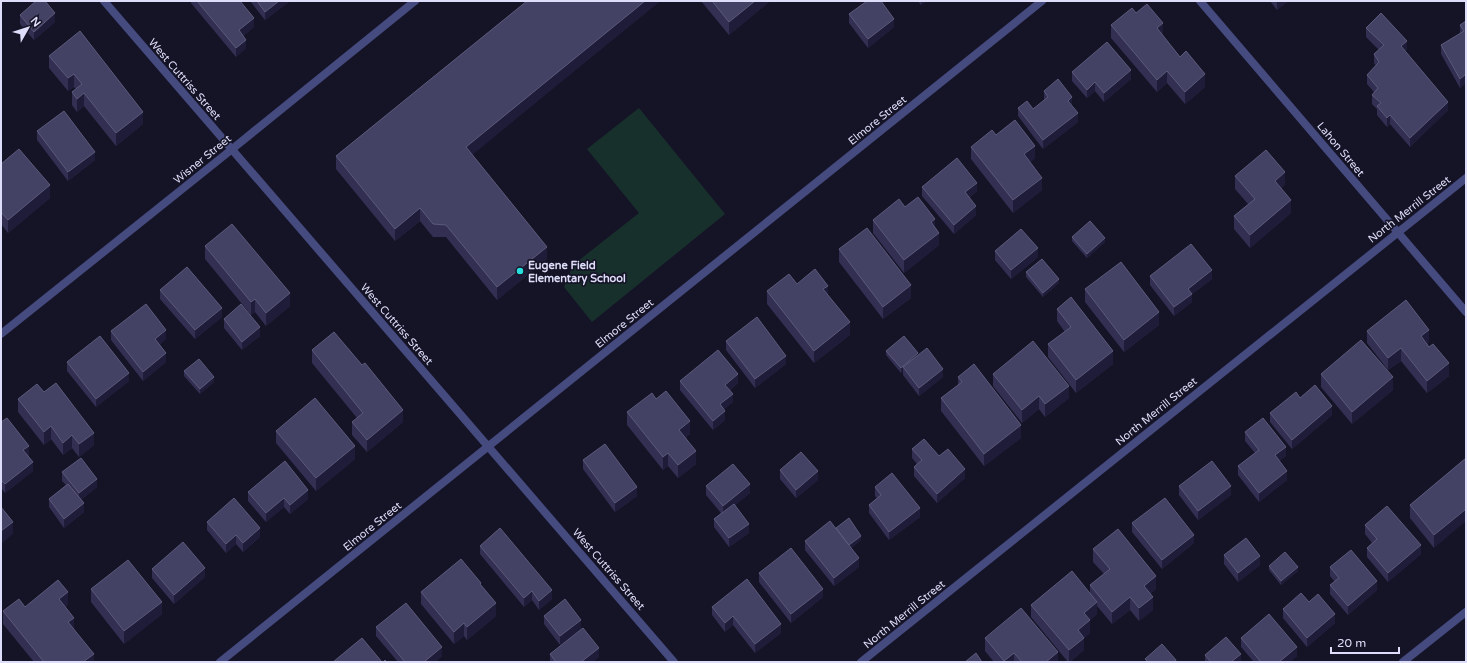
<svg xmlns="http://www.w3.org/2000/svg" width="1467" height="663" font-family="'Varela Round',sans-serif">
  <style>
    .green { fill: #18302c }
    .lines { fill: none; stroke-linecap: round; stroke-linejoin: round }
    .minor { stroke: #454a7f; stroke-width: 8 }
    .wall { fill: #322f52 }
    .shaded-wall { fill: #1f1c39 }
    .building { fill: #444264; stroke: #5c5a7b }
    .poi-dot { fill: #25e0de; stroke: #151427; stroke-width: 1.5 }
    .labels { text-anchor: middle; stroke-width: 3.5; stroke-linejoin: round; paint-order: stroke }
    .street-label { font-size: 11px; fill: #dedefa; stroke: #151427 }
    .poi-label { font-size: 11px; font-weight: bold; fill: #dedefa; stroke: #151427; text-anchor: start }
  </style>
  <rect width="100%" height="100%" fill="#151427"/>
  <path class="green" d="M639,108l86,106 -133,108 -28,-35 9,-22 66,-52 -52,-64z"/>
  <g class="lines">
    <path class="minor" d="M104,1l570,661
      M1200,1l266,311
      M1,334l230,-184 184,-149
      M220,662l822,-661
      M861,662l605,-484
      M1403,662l63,-50"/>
  </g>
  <path class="wall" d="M191,1h49l14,26 -11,9 3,12 -10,9 -45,-54z
    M250,1h40l-25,19z
    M527,1h133l-188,153 75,105 -50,41 -51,-63h-13l-13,-16 -25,20 -59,-72v-13z
    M701,1h69l-41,34z
    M918,1h8l-5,4z
    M1270,1h18l-11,9z
    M1136,13l27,22v1l42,51 -20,17 -18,-21 -10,9 -46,-54v-13z
    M849,14l45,13 -26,21 -19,-25z
    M20,15l35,7 -21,18 -14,-16z
    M1466,21v62l-6,5 -19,-34v-9l19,-11v-9z
    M1366,28l41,21 -2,2 43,59 -38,37 -20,-23 -3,3 -10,-12v-6l-5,-5v-9l2,-3 -7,-8v-9l9,-9 -2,-3v-9l5,-4 -13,-13z
    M49,56l94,68 -27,22 -32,-40 -7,6 -5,-7v-13l4,-3 -2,-2 -6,4 -19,-23z
    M1072,72l59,7 -27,23 -9,-11 -8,7 -15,-17z
    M1044,91l28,15 6,16 -35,27 -25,-33v-8l15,1 11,-8z
    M37,131l58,29 -27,21 -31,-41z
    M971,147l64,11 -5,4 12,28 -29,23 -42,-54z
    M1,164l49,34 -42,35 -7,-9z
    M1235,176l50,8 -4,4 10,25 -41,35 -16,-19v-13l14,-12 -13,-15z
    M922,187l55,4 -8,7 7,17 -22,19 -32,-38z
    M905,207l30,20 4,18 -35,28 -31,-40v-13z
    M1072,237l33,5 -18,16 -15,-17z
    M205,246l85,60 -24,20 -11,-14 -4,3 -46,-56z
    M839,249l72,49 -28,21 -44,-57z
    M995,251l43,6 -27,22 -16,-19z
    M1026,272l33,11 -16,14 -17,-20z
    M1150,276l62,3 -20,15v8l-18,14 -24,-31z
    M797,284l53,51 -36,28 -47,-59v-13z
    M1085,289l74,36 -35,27 -39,-50z
    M160,290l62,27 -27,22 -35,-40z
    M1057,309l56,55 -37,29 -28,-36v-13l17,-12 -8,-11z
    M224,319l36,17 -18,14 -18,-22z
    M111,331l55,8 -6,5 6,18 -23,19 -32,-41z
    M1367,331l62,11 -2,2 22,32 -22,17 -26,-32 -13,9 -21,-27z
    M726,341l60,23 -31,24 -29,-38z
    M312,350l50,15 41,57 -36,30 -15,-17v-13l5,-4 -45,-55z
    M886,351l32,4 25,22 -24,19 -16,-21v-4l-2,2 -15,-18z
    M67,362l62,19 -33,26 -29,-36z
    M184,371l30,11 -14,12 -16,-18z
    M993,374l76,24 -24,19 -6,-8 -17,14 -29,-37z
    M1321,374l72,16 -41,34 -31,-37z
    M958,377l63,61 -37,28 -43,-55v-13l17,-12z
    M680,381l58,2 -8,7 3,12 -9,7 1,11 -12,10 -33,-40z
    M44,392l50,53 -15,12 -7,-9 -9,7 -12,-16 -7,6 -26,-33v-13z
    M1300,398l32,17 -40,34 -22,-27v-9z
    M656,399l34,35 -4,3 10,27 -18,14 -10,-12 -5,4 -36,-45v-13z
    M1,422l28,33 -1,1 5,15 -28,22 -4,-5z
    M276,431l79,28 -39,32 -40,-48z
    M1245,432l41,24 -7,5 8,19 -28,22 -21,-27v-9l17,-13 -10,-12z
    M912,449l27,7 26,22 -28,25 -23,-27v-9l3,-3 -5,-6z
    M1466,458l-32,90 -24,-30v-13z
    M583,460l54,36 -22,16 -32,-43z
    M780,470l38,10 -22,18 -16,-19z
    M62,472l35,15 -16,13 3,12 -20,16 -15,-21v-8l17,-14 -4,-4z
    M706,486l44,7 -15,12 14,28 -20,14 -15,-20v-8l7,-6 -15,-18z
    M1179,486l52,9 -33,25 -19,-25z
    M875,487l45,30 -31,23 -20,-27v-8l8,-7 -2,-2z
    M248,492l60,7 -18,15 -6,-7 -18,15 -18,-21z
    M207,522l53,15 -17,15 -7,-8 -10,9 -19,-23z
    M1132,523l62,20 -32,26 -30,-37z
    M1365,525l56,29 -33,28 -21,-25v-9l5,-5 -7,-9z
    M836,528l25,12 -10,8 8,19 -25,19 -29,-36v-9z
    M480,546l72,53 -13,11 -7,-10 -8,7 -44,-53z
    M1093,549l63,40 -6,5 3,16 -14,11 -9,-11 -18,14 -15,-18v8l-7,6v13l-6,5v12l-14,12h-2l-37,-45v-12l59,-12v-8l14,-11 -11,-12z
    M1224,555l36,10 -22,17 -14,-18z
    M1269,566l29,5 -17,14 -12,-15z
    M1330,567l47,23 -29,25 -18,-21v-9l5,-3 -5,-6z
    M152,569l53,8 -31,27 -22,-26z
    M759,573l64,24 -32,26 -32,-41z
    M91,589l71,25 -38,30 -33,-42z
    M421,592l75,24 -29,24 -3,-4 -10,8 -33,-40z
    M1309,602l26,21 -28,24 -24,-29v-9z
    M68,604l-3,3 9,22 20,33h-60l-31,-38v-13l22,-4z
    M712,607l69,26 -26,20 -22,-28 -8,7 -13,-17z
    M544,616l37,13 -21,16 -16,-21z
    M376,627l66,29 -7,6h-37l-22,-26z
    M985,638l73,24h-64l-9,-11z
    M1241,638l56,18 -7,6h-36l-13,-15z
    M550,654l49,3 -7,5h-42z
    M1205,655l36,7h-36z"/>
  <path class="shaded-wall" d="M279,1h11l-25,19v-8z
    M645,1h15l-194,159v-13z
    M755,1h15l-41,34v-13z
    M921,1h5l-5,4z
    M1277,1h11l-11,9z
    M55,13v9l-21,18v-8z
    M254,18v9l-15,12v-9z
    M894,19v8l-26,21v-9z
    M1163,23v12l-6,6v-13z
    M246,40v8l-10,9v-9z
    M1407,41v8l-6,6v-9z
    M1131,70v9l-27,23v-9z
    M1167,71v12l-10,9v-12z
    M74,74v13l-6,4v-13z
    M1205,74v13l-20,17v-12z
    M1466,74v9l-6,5v-9z
    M1095,82v9l-8,7v-8z
    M84,93v13l-7,6v-13z
    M1072,97v9l-4,-5z
    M1448,102v8l-38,37v-9z
    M143,112v12l-27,22v-13z
    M1078,113v9l-35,27v-9z
    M1390,115v9l-3,3v-9z
    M1035,146v12l-11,9v-13z
    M95,152v8l-27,21v-9z
    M1285,172v12l-10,9v-12z
    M1042,178v12l-29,23v-13z
    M977,183v8l-12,10v-9z
    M50,185v13l-42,35v-13z
    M1291,200v13l-41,35v-13z
    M976,206v9l-22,19v-9z
    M420,208v13l-25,20v-12z
    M935,219v12l-4,-9z
    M939,233v12l-35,28v-13z
    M1105,238v4l-18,16v-4z
    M547,247v12l-50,41v-13z
    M1038,248v9l-27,22v-9z
    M1212,270v9l-20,15v8l-18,14v-9l14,-18z
    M1059,279v4l-16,14v-4z
    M911,285v13l-28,21v-12z
    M828,286v12l-5,-9z
    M290,293v13l-24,20v-13z
    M255,299v13l-4,3v-13z
    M222,308v9l-27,22v-9z
    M1159,312v13l-35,27v-12z
    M850,322v13l-36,28v-12z
    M260,327v9l-18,14v-8z
    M166,330v9l-11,9v-9z
    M1429,330v12l-8,7v-13z
    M1401,348v13l-13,9v-12z
    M1113,351v13l-37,29v-13z
    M166,353v9l-23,19v-9z
    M918,353v5l-15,9v4l-2,2v-5z
    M786,356v8l-31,24v-9z
    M1449,363v13l-22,17v-12z
    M943,369v8l-24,19v-8z
    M129,373v8l-33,26v-8z
    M738,374v9l-13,11v-9z
    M214,377v5l-14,12v-5z
    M1393,377v13l-41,34v-12z
    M1069,386v12l-24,19v-13z
    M733,394v8l-13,11v-9z
    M1039,396v13l-17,14v-13z
    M1332,406v9l-40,34v-9z
    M403,410v12l-36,30v-12z
    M725,411v9l-12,10v-9z
    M690,421v13l-11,8v-12z
    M1021,425v13l-37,28v-12z
    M51,426v13l-7,6v-13z
    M94,433v12l-15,12v-13z
    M72,435v13l-9,7v-12z
    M29,446v9l-6,4v-9z
    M355,446v13l-39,32v-13z
    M1286,447v9l-11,8v-9z
    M696,451v13l-18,14v-13z
    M668,453v13l-5,4v-13z
    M33,462v9l-28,22v-9z
    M965,469v9l-28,25v-9z
    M818,471v9l-22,18v-8z
    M1287,471v9l-28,22v-9z
    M97,479v8l-18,15v-9z
    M750,484v9l-27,22v-9z
    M1231,486v9l-33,25v-9z
    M637,487v9l-22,16v-9z
    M308,490v9l-18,15v-9z
    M284,498v9l-18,15v-9z
    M84,503v9l-20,16v-9z
    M920,508v9l-31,23v-8z
    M1466,509v12l-32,27v-13z
    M13,522v12l-12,10v-13z
    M749,524v9l-20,14v-9z
    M260,528v9l-17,15v-9z
    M236,535v9l-10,9v-9z
    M1194,535v8l-32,26v-9z
    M861,536v4l-12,10v-5z
    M1421,545v9l-33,28v-9z
    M1260,556v9l-22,17v-9z
    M859,558v9l-25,19v-8z
    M1298,567v4l-17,14v-4z
    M205,568v9l-31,27v-9z
    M1156,576v13l-12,10v-13z
    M1377,581v9l-29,25v-9z
    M823,589v8l-32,26v-9z
    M552,590v9l-13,11v-9z
    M532,591v9l-8,7v-9z
    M68,592v12l-9,8v-13z
    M1130,597v13l-18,14v-12z
    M1153,597v13l-14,11v-13z
    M162,602v12l-38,30v-13z
    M1097,602v12l-7,6v13l-6,5v12l-14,12h-1v-12l9,-20 6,-17z
    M496,603v13l-29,24v-13z
    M1335,614v9l-28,24v-9z
    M733,616v9l-8,7v-9z
    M74,618v13l-6,-9z
    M581,620v9l-21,16v-9z
    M464,623v13l-10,8v-12z
    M781,624v9l-26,20v-9z
    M442,647v9l-7,6h-11z
    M1297,647v9l-7,6h-11z
    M599,648v9l-7,5h-11z
    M1058,652v10h-12z
    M1014,653v9h-10v-1z
    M94,654v8h-11z
    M1241,654v8h-10z"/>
  <path class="building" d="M36,1h9l10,12 -21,19 -14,-17z
    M197,1h43l14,17 -15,12 7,10 -10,8z
    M257,1h22l-14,11z
    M527,1h118l-179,146 81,100 -50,40 -51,-62 -13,-1 -13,-16 -25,21 -59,-73z
    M712,1h43l-26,21z
    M867,1h14l13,18 -26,20 -19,-25z
    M1147,4l16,19 -6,5 23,29 6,-6 19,23 -20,18 -18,-21 -10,9 -46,-55 21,-17 4,5z
    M1381,13l26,28 -6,5 47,56 -38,36 -20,-23 -3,3 -10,-12 4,-3 -9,-8 6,-7 -11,-13 12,-13 -5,-8 10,-9 -18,-17z
    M1466,21v53l-6,5 -19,-34 23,-14 -4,-6z
    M80,31l63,81 -27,21 -32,-40 -7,6 -5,-7 10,-8 -8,-10 -6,4 -19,-22z
    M1107,42l24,28 -27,23 -9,-11 -8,8 -15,-18z
    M1058,79l14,18 -4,4 10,12 -35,27 -25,-32 9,-7 6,8 15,-12 -4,-6z
    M64,111l31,41 -27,20 -31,-41z
    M1015,120l20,26 -11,8 18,24 -29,22 -42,-53 21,-17 4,5z
    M19,149l31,36 -42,35 -7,-8v-48z
    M1266,150l19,22 -10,9 16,19 -41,35 -16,-19 21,-17 -20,-23z
    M957,158l20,25 -12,9 11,14 -22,19 -32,-38z
    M918,197l17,22 -4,3 8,11 -35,27 -31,-40 26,-21 6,8z
    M1090,221l15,17 -18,16 -15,-17z
    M232,224l58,69 -24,20 -11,-14 -4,3 -46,-56z
    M867,228l44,57 -28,22 -44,-58z
    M1021,229l17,19 -27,22 -16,-19z
    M1191,244l21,26 -24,19 4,5 -18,13 -24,-31z
    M1042,259l17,20 -16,14 -17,-21z
    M1121,262l38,50 -35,28 -39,-51z
    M187,267l35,41 -27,22 -35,-40z
    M815,269l13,17 -5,3 27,33 -36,29 -47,-60 22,-17 8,10z
    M1071,297l42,54 -37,29 -28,-36 23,-17 -14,-18z
    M1406,300l23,30 -8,6 8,11 4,-3 16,19 -22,18 -26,-33 -13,10 -21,-27z
    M146,304l20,26 -11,9 11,14 -23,19 -32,-41z
    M241,304l19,23 -18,15 -18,-23z
    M757,317l29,39 -31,23 -29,-38z
    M334,332l28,33 3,-2 38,47 -36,30 -15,-18 11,-9 -51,-63z
    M100,336l29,37 -33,26 -29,-37z
    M904,336l14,17 -17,15 -15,-17z
    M1361,340l32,37 -41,35 -31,-38z
    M1033,341l36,45 -24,18 -6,-8 -17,14 -29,-36z
    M927,348l16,21 -24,19 -16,-21z
    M718,350l20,24 -13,11 8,9 -13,10 5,7 -12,10 -33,-40z
    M199,359l15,18 -14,12 -16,-18z
    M974,364l47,61 -37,29 -43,-56 21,-16 -4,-5z
    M56,383l38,50 -15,11 -7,-9 -9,8 -12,-17 -7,6 -26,-33 19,-15 7,8z
    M1315,385l17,21 -40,34 -22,-27 26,-21 4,6z
    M666,391l24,30 -11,9 17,21 -18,14 -10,-12 -5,4 -36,-45 25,-19 4,6z
    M315,398l40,48 -39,32 -40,-47z
    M7,418l22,28 -6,4 10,12 -28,22 -4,-4v-58z
    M1263,418l23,29 -11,8 12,16 -28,22 -21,-27 21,-16 -14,-18z
    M924,439l15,17 9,-7 17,20 -28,25 -23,-27 8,-7 -10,-11z
    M605,444l32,43 -22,16 -32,-43z
    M801,452l17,19 -22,19 -16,-20z
    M81,458l16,21 -18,14 -17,-21z
    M1466,458v51l-32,26 -24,-30z
    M285,461l23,29 -18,15 -6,-7 -18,15 -18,-21z
    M1212,461l19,25 -33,25 -19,-25z
    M733,464l17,20 -27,22 -17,-20z
    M892,473l28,35 -31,24 -20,-27 12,-10 -6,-8z
    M68,484l16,19 -20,16 -15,-20z
    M234,498l26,30 -17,15 -7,-8 -10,9 -19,-22z
    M1165,498l29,37 -32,25 -30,-37z
    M734,504l15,20 -20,14 -15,-19z
    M1387,506l34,39 -33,28 -21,-25 10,-9 -12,-14z
    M1,507l12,15 -12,9z
    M849,518l12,18 -12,9 -13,-17z
    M830,521l29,37 -25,20 -29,-37z
    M500,528l52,62 -13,11 -7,-10 -8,7 -44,-52z
    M1118,529l38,47 -12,10 9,11 -14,11 -9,-11 -18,15 -22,-27 20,-16 -17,-20z
    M1246,538l14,18 -22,17 -14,-18z
    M183,542l22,26 -31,27 -22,-26z
    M791,548l32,41 -32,25 -32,-41z
    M1351,550l26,31 -29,25 -18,-21 9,-7 -9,-11z
    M1285,552l13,15 -17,14 -12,-15z
    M461,559l20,24 -1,1 16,19 -29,24 -3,-4 -10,9 -33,-40z
    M128,560l34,42 -38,29 -33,-42z
    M1072,571l25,31 -13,11 6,7 -12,10 6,8 -15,12 -38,-45z
    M747,579l34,45 -26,20 -22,-28 -8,7 -13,-16z
    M58,580l10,12 -9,7 15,19 -6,4 26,32 -11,8h-39l-41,-51 16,-12 6,8z
    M1301,593l8,9 9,-8 17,20 -28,24 -24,-29z
    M565,599l16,21 -21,16 -16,-20z
    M406,603l36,44 -18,15h-19l-29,-35z
    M1021,608l37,44 -12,10h-24l-8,-9 -10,8 -19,-23z
    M1269,614l28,33 -18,15h-18l-20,-24z
    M583,628l16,20 -18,14h-25l-6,-8z
    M1226,637l15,17 -10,8h-20l-6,-7z
    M362,638l20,24h-49z
    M1162,644l14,16 -1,2h-27l-3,-3z
    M976,653l6,9h-17z
    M385,660l2,2h-4z"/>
  <circle class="poi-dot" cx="520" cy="271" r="4"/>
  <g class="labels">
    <g class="street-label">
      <text transform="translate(185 79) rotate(49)" y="4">West Cuttriss Street</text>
      <text transform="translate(877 120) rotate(-39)" y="4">Elmore Street</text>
      <text transform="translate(1341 149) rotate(50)" y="4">Lahon Street</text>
      <text transform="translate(202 159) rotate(-39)" y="4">Wisner Street</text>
      <text transform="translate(1409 209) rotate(-38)" y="4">North Merrill Street</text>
      <text transform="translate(624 323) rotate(-39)" y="4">Elmore Street</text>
      <text transform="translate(397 324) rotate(49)" y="4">West Cuttriss Street</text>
      <text transform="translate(1156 411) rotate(-39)" y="4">North Merrill Street</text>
      <text transform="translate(372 526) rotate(-39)" y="4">Elmore Street</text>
      <text transform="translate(609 569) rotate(49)" y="4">West Cuttriss Street</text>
      <text transform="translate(904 614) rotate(-39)" y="4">North Merrill Street</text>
    </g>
    <g class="poi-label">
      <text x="528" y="269">Eugene Field<tspan x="528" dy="13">Elementary School</tspan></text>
    </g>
  </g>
  <rect width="1467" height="663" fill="none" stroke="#dedefa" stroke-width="4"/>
  <g transform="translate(28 28) rotate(51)" stroke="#151427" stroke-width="3" paint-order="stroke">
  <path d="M0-3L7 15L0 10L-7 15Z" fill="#dedefa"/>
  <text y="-6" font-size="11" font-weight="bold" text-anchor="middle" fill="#dedefa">N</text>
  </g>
  <path d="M1331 647v6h68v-6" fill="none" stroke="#dedefa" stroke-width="2"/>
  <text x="1337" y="647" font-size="12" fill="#dedefa" stroke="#151427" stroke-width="3" paint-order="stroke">20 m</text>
</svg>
